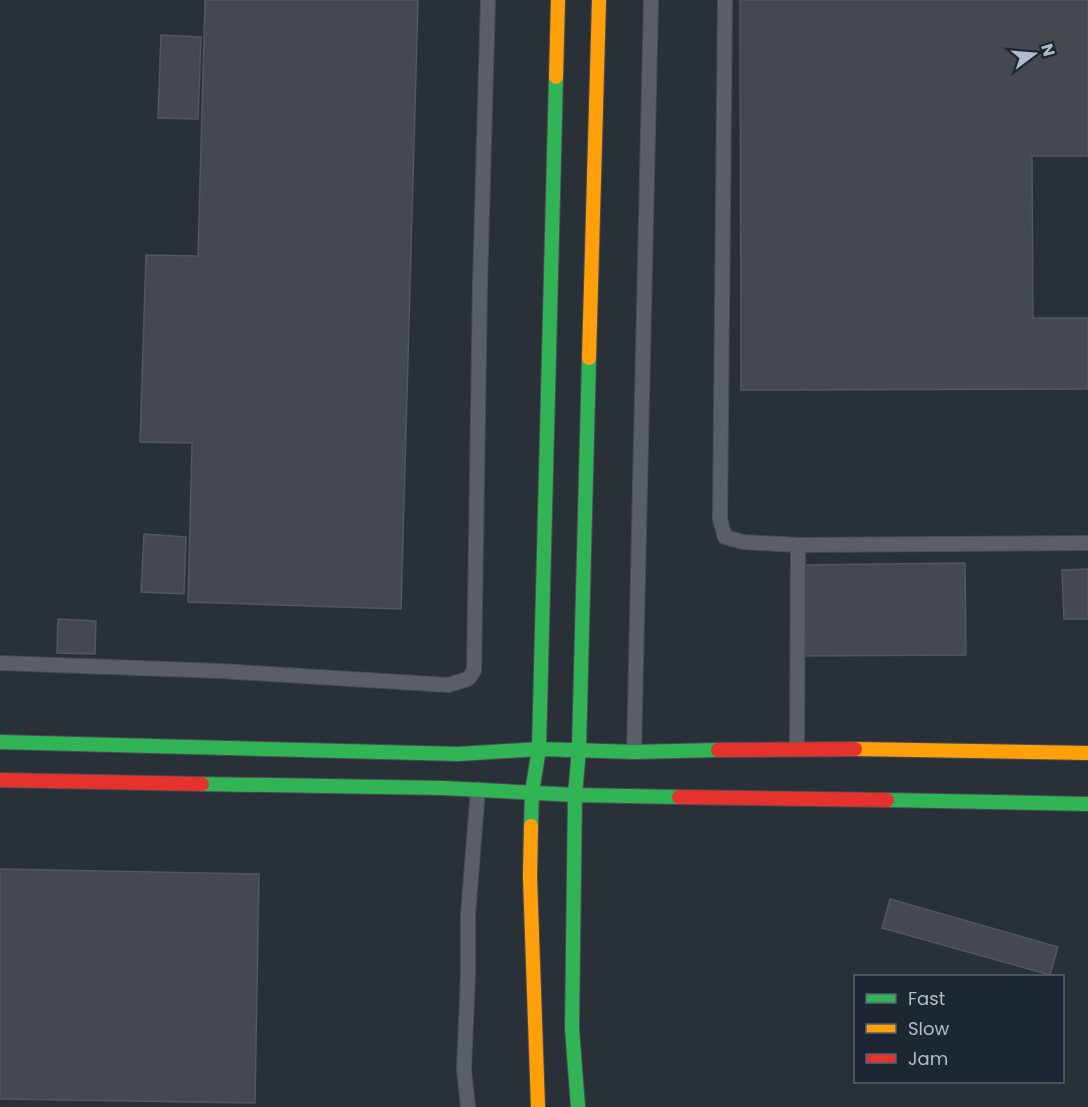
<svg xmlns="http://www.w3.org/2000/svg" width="1088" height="1107" font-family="Poppins,sans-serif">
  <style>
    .building { fill: #444950; stroke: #52575f; stroke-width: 1.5 }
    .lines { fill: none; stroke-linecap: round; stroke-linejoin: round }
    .lane-casing { stroke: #484c53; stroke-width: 16 }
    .fast-casing { stroke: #484c53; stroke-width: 16 }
    .slow-casing { stroke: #484c53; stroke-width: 16 }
    .jam-casing { stroke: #484c53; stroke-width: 16 }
    .lane { stroke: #5a5e66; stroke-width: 14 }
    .fast { stroke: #30b455; stroke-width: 14 }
    .slow { stroke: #ff9f0a; stroke-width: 14 }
    .jam { stroke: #e5322d; stroke-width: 14 }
  </style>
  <rect width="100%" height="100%" fill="#2a3038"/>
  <path class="building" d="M205,0h213l-17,609 -213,-7 4,-159 -52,-1 6,-187 52,1z
    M740,0h348v156h-56l1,162h55v71l-347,1z
    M161,35l40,2 -3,82 -40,-1z
    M144,534l42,3 -2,57 -43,-2z
    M965,563l1,92 -166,1 -1,-91z
    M1088,569v50h-24l-2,-49z
    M58,619l38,2 -1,33 -38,-1z
    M0,869l259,5 -4,229 -255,-4z
    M890,899l168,48 -8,28 -168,-47z"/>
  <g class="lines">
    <g class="lane-casing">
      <path id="lane" d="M725,0l-5,519 5,18 18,5 55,3 290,-2
        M0,663l221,8 227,14 20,-6 6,-8 6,-387 8,-284
        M797,748l1,-203
        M634,752l17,-752
        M468,1107l-4,-38 4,-93v-61l10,-126"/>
    </g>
    <g class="fast-casing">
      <path id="fast" d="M0,742l459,12 80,-5 95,3 84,-2
        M202,784l241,4 132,7 104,2
        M887,800l201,4
        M531,826l1,-34 7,-43 17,-672
        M578,1107l-6,-79 3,-233 4,-46 10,-391"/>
    </g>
    <g class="slow-casing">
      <path id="slow" d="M556,77l2,-77
        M589,358l10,-358
        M855,749l233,4
        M531,826l-1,51 8,230"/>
    </g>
    <g class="jam-casing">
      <path id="jam" d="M718,750l137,-1
        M0,780l202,4
        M679,797l208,3"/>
    </g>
    <use href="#lane" class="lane"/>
    <use href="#fast" class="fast"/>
    <use href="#slow" class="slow"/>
    <use href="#jam" class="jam"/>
  </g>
  <rect x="854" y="975" width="210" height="108" fill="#1d2633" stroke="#59626f" stroke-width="1.5"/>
  <rect x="866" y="994" width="30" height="9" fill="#30b455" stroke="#59626f" stroke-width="1.5"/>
  <text x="908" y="1005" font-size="18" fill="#b4bcc9">Fast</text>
  <rect x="866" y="1024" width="30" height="9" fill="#ff9f0a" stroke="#59626f" stroke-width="1.5"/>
  <text x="908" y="1035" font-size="18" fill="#b4bcc9">Slow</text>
  <rect x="866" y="1054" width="30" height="9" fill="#e5322d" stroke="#59626f" stroke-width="1.5"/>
  <text x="908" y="1065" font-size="18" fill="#b4bcc9">Jam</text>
  <g transform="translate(1034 54) rotate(74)" stroke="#1d2633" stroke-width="4.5" paint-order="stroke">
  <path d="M0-4.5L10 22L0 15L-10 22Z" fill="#b4bcc9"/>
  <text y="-9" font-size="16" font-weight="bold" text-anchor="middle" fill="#b4bcc9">N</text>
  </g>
</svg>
